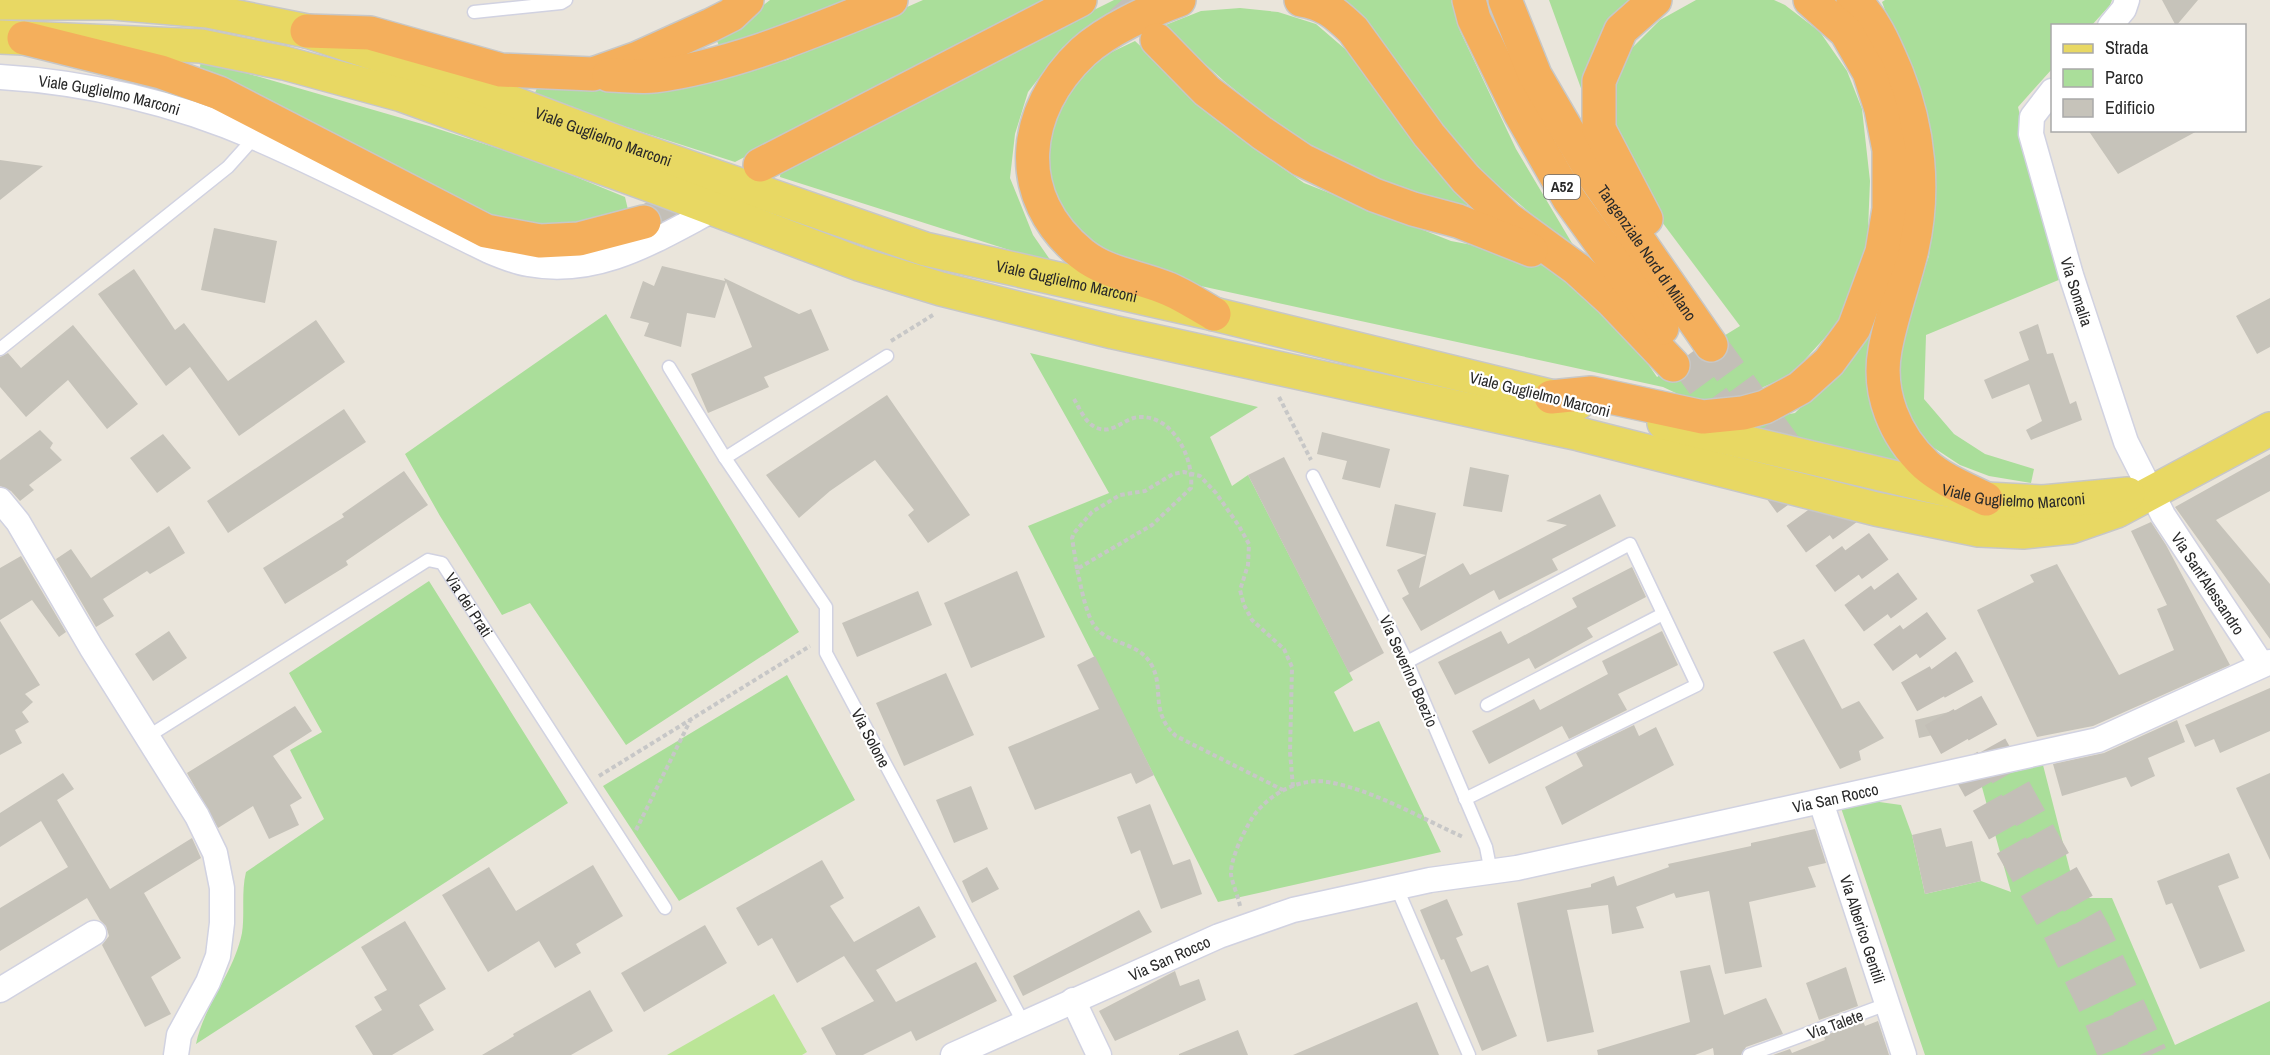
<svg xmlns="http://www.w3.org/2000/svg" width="2270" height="1055" font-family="'Archivo Narrow',sans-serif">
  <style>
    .green { fill: #aade9a }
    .pitch { fill: #bbe597 }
    .building { fill: #c6c3ba }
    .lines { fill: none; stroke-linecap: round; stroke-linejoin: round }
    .motorway-tunnel { stroke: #c3bfb7; stroke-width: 33; stroke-dasharray: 33 16; stroke-linecap: butt }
    .service-casing { stroke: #d1d2e1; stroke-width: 15 }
    .minor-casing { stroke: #d1d2e1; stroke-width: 27 }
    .primary-casing { stroke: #c7c7c7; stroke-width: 36 }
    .motorway-casing { stroke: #c7c7c7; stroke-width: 36 }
    .path { stroke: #c7c7c7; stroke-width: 4; stroke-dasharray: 4.5 3; stroke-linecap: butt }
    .service { stroke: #fff; stroke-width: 12 }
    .minor { stroke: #fff; stroke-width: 24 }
    .primary { stroke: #e8d863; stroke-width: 33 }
    .motorway { stroke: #f4af5c; stroke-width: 33 }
    .labels { text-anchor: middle; stroke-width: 4.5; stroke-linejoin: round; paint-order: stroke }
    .shield { fill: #fff; stroke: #696969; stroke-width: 1.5 }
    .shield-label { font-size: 15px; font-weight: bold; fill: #292929 }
    .street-label { font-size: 16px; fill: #292929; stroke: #fff }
  </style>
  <rect width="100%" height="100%" fill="#eae5db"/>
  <path class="green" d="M770,0h87l-137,48 -3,-7z
    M923,0h125l-313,162 -202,-65 6,-13 128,5 120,-29z
    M1114,0h31l-82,47 -35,45 -13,42 -5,44 23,57 20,29 -273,-87 1,-11z
    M1335,0h116l9,31 56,118 63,106 -91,-78 -42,-47 -74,-102z
    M1549,0h89l-35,46 -21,45z
    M1696,0h78l11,5 35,27 27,39 15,38 8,72 -3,73 -19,58 -57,63 -62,27 -36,-1 -30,-14 -467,-102 -66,-21 -52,-31 -26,-38 -8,-38 3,-48 48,-49 40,-19 102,95 67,47 147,58 69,13 52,27 67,70 18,26 83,-51 -123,-164 -11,-43 19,-64 35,-35z
    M1829,0h12l4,3 28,37 26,62 8,66 -6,75 -33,109 12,62 41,55 -185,-45 59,-11 35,-35 22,-29 25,-53 16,-53 4,-87 -12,-63 -21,-49z
    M1885,0h227l-2,5 -18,20 -40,1v43l-34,38 43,172 -135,56 -2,64 30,35 31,20 49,15 -3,14 -42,-7 -29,-11 -35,-23 -27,-38 -2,-39 11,-46 22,-63 4,-46 -3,-81 -48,-127z
    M1240,8l38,4 38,12 36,31 115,147 1,7 -97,-31 -57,-30 -38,-25 -52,-42 -61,-55 38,-15z
    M201,60l228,66 108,35 88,36 4,17 -67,15 -63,-11 -191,-95 -109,-49z
    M606,314l193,318 -173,113 -96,-142 -28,12 -62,-99 -35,-62z
    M1030,353l228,54 -48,30 22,49 16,-11 105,205 -19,12 20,40 25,-11 62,131 -223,50 -190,-376 81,-33z
    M429,581l139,222 -372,241c8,-39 38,-71 46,-111 3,-20 -1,-41 4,-61l78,-53 -34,-69 32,-18 -33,-59z
    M787,675l68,125 -176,101 -76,-115z
    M2043,765l34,133h35l63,147 95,-44v54h-345l-84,-247 24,-8 36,5 11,30 13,59 56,-13 30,11 -31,-112z"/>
  <path class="pitch" d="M774,994l33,58 -5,3h-135z"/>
  <path class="building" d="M2162,0h36l-22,26z
    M2088,130h111l-81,44z
    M0,160l43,6 -43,34z
    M214,228l63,13 -12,62 -64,-13z
    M662,266l63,15 -1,-3 75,36 12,-5 18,41 -65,27 5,10 -61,26 -17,-39 61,-27 -26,-65 -11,36 -28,-5 -6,34 -37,-11 5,-13 -19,-5 13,-37 11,5z
    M134,269l41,61 9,-7 44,58 88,-61 29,42 -106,74 -49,-69 -24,19 -68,-92z
    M2270,298v49l-13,7 -21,-38z
    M2038,324l9,30 6,-1 17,51 6,-3 6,19 -51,20 -5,-10 16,-9 -13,-37 -37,15 -8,-19 45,-20 -10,-28z
    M73,325l65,79 -31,25 -39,-49 -42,37 -26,-30v-30l8,-4 13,15z
    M887,395l83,120 -42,28 -20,-28 6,-5 -39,-50 -45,31 -31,27 -33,-43z
    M344,409l22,33 -138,91 -21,-32z
    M40,430l13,13 -3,5 12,12 -33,25 5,5 -14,11 -9,-10 -11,-5v-26z
    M1322,432l68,17 -10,39 -38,-9 5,-18 -30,-7z
    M163,434l28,34 -34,25 -27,-35z
    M2270,454v37l-54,29 54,64v55l-95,-132z
    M1284,457l100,196 -35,20 -101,-198z
    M1470,467l39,8 -7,37 -39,-6z
    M404,471l24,34 -82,56 2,4 -63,39 -22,-36 81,-51 -2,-3z
    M1600,494l16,32 -64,33 6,11 -59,30 -5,-10 -73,41 -19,-33 7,-4 -12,-24 29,-15 -40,-9 9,-42 41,9 -17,75 44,-25 7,12 97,-50 -21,-4z
    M2151,522l15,23 64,120 -137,61 -56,11 -60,-127 57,-28 -4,-7 27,-11 62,111 55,-25 -17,-41 10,-4 -36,-74z
    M169,526l16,27 -35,21 -3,-3 -44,28 11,17 -18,11 -40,-68 15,-10 20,29z
    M21,556l45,76 -7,5 -27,-37 -32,20v-52z
    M1632,567l14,30 -59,31 6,9 -58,32 -6,-11 -74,37 -17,-33 63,-31 7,13 69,-37 -5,-9z
    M1017,571l28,66 -74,31 -27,-65z
    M918,591l14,34 -75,32 -15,-34z
    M0,621l40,64 -15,9 8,8 -11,10 7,10 -14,8 7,13 -22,12z
    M169,631l18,27 -34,23 -18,-27z
    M1662,631l16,34 -60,29 9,16 -58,29 -7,-13 -73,38 -17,-33 62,-32 6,11 68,-36 -6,-13z
    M1804,639l38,70 17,-8 25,37 -25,13 2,9 -21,9 -67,-117z
    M1095,656l59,119 -18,9 -5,-11 -96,37 -27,-63 91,-38 -22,-44z
    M946,673l28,62 -70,31 -28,-63z
    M2270,688v43l-50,22 -6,-14 -19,8 -10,-22z
    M295,706l17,25 -39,25 29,42 -12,7 9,20 -30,14 -16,-33 -35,22 -31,-55z
    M1966,708l4,19 -51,11 -4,-18z
    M2177,720l8,22 -37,16 7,18 -24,11 -5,-10 -64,19 -9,-32 51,-11z
    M1634,725l5,11 17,-9 18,38 -112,60 -17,-38 38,-21 -7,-13z
    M63,773l11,16 -17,11 53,89 82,-51 9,20 -57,35 37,65 -30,19 20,37 -26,13 -43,-82 7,-9 -3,-10 -6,-6 -13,-22 -87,53v-43l68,-41 -27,-46 -41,26v-34z
    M2270,773v87l-34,-72z
    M971,786l17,43 -34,14 -18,-43z
    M1150,804l23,61 17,-6 12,35 -41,15 -21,-59 -9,4 -14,-37z
    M1941,828l5,19 26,-6 9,40 -56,13 -13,-59z
    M1815,829l11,34 -18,4 8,20 -67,15 13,65 -37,7 -16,-83 -33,7 -2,-5 -38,14 8,21 -32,6 -4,-29 -41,5 27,122 -47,10 -30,-139 74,-16v-3l23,-8 3,10 52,-19 -1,-3 83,-18v-3z
    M2229,853l10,25 -21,8 27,65 -45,18 -28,-66 -6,2 -9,-24z
    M822,860l22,38 -14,8 24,36 65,-36 17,31 -60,33 20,32 80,-40 21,39 -81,40 -5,-10 -48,24h-27l-15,-27 53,-27 -30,-45 -47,27 -25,-45 -14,8 -22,-38z
    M593,865l30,51 -47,28 5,9 -26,15 -16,-27 -51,31 -46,-77 47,-28 27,44z
    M987,867l12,22 -27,14 -10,-22z
    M1447,899l16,36 -7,3 15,34 17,-7 29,71 -35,15 -38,-92 -3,1 -21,-50z
    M1139,910l13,22 -129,64 -10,-20z
    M405,921l41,68 -27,16 15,25 -42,25h-19l-18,-29 27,-16 -8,-13 13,-7 -26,-43z
    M705,925l22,38 -83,49 -23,-39z
    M1710,965l14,50 42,-17 17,36 -37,13 -5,8h-27l-1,-7 -18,7h-97l-1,-5 93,-28 -10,-51z
    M1846,967l12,39 -39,14 -13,-37z
    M1175,971l5,15 19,-7 7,21 -91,41 -16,-30z
    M590,990l23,41 -42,24h-89l32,-19 -1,-2z
    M1417,1002l22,53h-146z
    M1863,1021l2,5 13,-5 11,34h-116l17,-6 2,4 33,-13 -1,-4z
    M1238,1030l10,25h-69v-1z"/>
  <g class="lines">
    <path class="motorway-tunnel" d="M1122,0l34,39
      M644,222l66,-32
      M1711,345l235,321 148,266 57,123
      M1684,358l230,314 143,255 42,88 16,40"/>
    <g class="service-casing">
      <g id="service">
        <path d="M474,12l87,-9 5,-3"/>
        <path d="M0,349l228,-182 27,-30"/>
        <path d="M669,367l56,91 101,149v46l197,369"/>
        <path d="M725,458l162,-102"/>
        <path d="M1313,476l94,186 79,185 5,25"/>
        <path d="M1407,662l223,-118 67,141 -232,114"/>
        <path d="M1487,705l176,-91"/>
        <path id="s1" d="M147,737l281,-177 14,3 223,345"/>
        <path d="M1396,886l73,169"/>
        <path d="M1749,1055l138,-51"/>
      </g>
    </g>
    <g class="minor-casing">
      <g id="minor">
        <path d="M2110,26l14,-17 3,-9"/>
        <path id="s2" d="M0,77c86,5 176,26 256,61 79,34 155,75 233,113 12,5 26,11 39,13 70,13 126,-23 185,-54"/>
        <path id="s3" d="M2052,91l-20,26 -1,17 40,141 55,167 37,73 99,150"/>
        <path d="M0,500l18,22 73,125 106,169 18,37 7,35v35l-4,33 -10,26 -29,53 -3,20"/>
        <path id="s4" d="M1821,802l83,253"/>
        <path d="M0,990l94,-57"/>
        <path d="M1073,1000l26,55"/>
        <path id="s5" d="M953,1055l266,-119 74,-26 137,-30 87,-12 581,-128 172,-78"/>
      </g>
    </g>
    <g class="primary-casing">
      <g id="primary">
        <path id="s6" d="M0,3h113l95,8 99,20 129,43 186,70 303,105 289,65 364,89"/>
        <path d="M0,37l201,9 83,17 118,32 259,94 198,75 82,25 172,43 466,102 297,75 103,21 44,2 48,-5 46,-16 153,-82"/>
        <path id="s7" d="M1664,423l322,76 57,3 85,-8"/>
      </g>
    </g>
    <g class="motorway-casing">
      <g id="motorway">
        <path d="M1179,0c-30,11 -72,30 -96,52 -62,58 -72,145 -1,202 25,20 55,22 84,34 16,6 32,17 48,26"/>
        <path d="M1301,0c24,4 34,13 52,30l76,105 37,44 41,39 70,51 35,32 61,64"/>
        <path d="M1469,0l5,19 46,94 49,86 93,129"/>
        <path id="s8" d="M1505,0l30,75 59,101 117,169"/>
        <path d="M1853,0c22,19 33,48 44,74 22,55 28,117 15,175 -8,34 -21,67 -27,101 -8,43 10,86 41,115 17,15 40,24 60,34"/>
        <path d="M307,31l63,2 131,37 92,4 45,-16 73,-33 20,-10 16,-15"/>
        <path d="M24,38l137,34 58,21 267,138 54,10 39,-2 65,-17"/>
        <path d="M1157,40l50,51 55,42 40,27 72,35 39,14 45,12 73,29"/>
        <path d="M609,75c14,0 31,3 46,1 82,-11 160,-46 236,-76"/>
        <path d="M760,165l320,-165"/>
        <path d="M1646,219l-47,-90v-48l22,-51 34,-30"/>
        <path d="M1551,397l40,-4 112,24 40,-4 22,-6 35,-19 29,-26 25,-34 28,-76 7,-43v-59l-8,-41 -12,-37 -23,-40 -36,-32"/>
      </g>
    </g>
    <path class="path" d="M891,341l42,-26
      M1279,397l32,63
      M1074,399c6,10 11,24 23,29 16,7 28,-11 43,-11 34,-1 54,42 51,71l-39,37 -75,44c4,16 9,50 21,61 15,15 41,13 53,34 14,23 -2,48 25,72l107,54
      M1077,569l-5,-31 2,-5 18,-21 28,-17 25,-4 28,-17 11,-2 16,4 16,17 23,33 10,18 -1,21 -8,25 4,15 8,15 32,29 8,18 -2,85 3,35
      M599,776l211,-130
      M636,830l54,-109
      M1240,906c-2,-10 -7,-21 -9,-31 -1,-15 12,-42 20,-55 15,-25 48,-43 77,-38 43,7 95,37 135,55"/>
    <use href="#service" class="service"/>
    <use href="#minor" class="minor"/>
    <use href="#primary" class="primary"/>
    <use href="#motorway" class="motorway"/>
  </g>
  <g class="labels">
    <rect class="shield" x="1544" y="175" width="36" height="24" rx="4.5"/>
    <g class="shield-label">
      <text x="1562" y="192">A52</text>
    </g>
    <g class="street-label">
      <text dy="6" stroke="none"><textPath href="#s2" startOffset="111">Viale Guglielmo Marconi</textPath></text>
      <text dy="6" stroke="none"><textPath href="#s6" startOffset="624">Viale Guglielmo Marconi</textPath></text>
      <text dy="6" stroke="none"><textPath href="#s8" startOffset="291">Tangenziale Nord di Milano</textPath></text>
      <text dy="6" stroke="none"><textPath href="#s6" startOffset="1110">Viale Guglielmo Marconi</textPath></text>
      <text dy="6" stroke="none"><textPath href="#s3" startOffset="214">Via Somalia</textPath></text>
      <text transform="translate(1540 394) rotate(14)" y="6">Viale Guglielmo Marconi</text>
      <text dy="6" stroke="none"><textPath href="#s7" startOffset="358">Viale Guglielmo Marconi</textPath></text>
      <text dy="6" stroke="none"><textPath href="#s3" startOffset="536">Via Sant'Alessandro</textPath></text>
      <text dy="6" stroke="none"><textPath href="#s1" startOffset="396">Via dei Prati</textPath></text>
      <text transform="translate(1409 671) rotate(66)" y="6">Via Severino Boezio</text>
      <text transform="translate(871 738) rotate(62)" y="6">Via Solone</text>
      <text dy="6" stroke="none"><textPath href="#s5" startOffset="924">Via San Rocco</textPath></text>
      <text dy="6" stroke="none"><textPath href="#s4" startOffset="134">Via Alberico Gentili</textPath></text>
      <text dy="6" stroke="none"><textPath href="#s5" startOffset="237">Via San Rocco</textPath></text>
      <text transform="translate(1835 1024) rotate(-20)" y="6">Via Talete</text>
    </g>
  </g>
  <rect x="2051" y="24" width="195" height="108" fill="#ffffff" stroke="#a9a9a9" stroke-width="1.5"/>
  <rect x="2063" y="44" width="30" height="9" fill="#e8d863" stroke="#a9a9a9" stroke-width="1.5"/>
  <text x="2105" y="54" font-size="18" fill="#292929">Strada</text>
  <rect x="2063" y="69" width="30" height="18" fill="#aade9a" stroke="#a9a9a9" stroke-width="1.5"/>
  <text x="2105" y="84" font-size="18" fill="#292929">Parco</text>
  <rect x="2063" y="99" width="30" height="18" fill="#c6c3ba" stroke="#a9a9a9" stroke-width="1.5"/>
  <text x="2105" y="114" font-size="18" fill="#292929">Edificio</text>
</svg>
